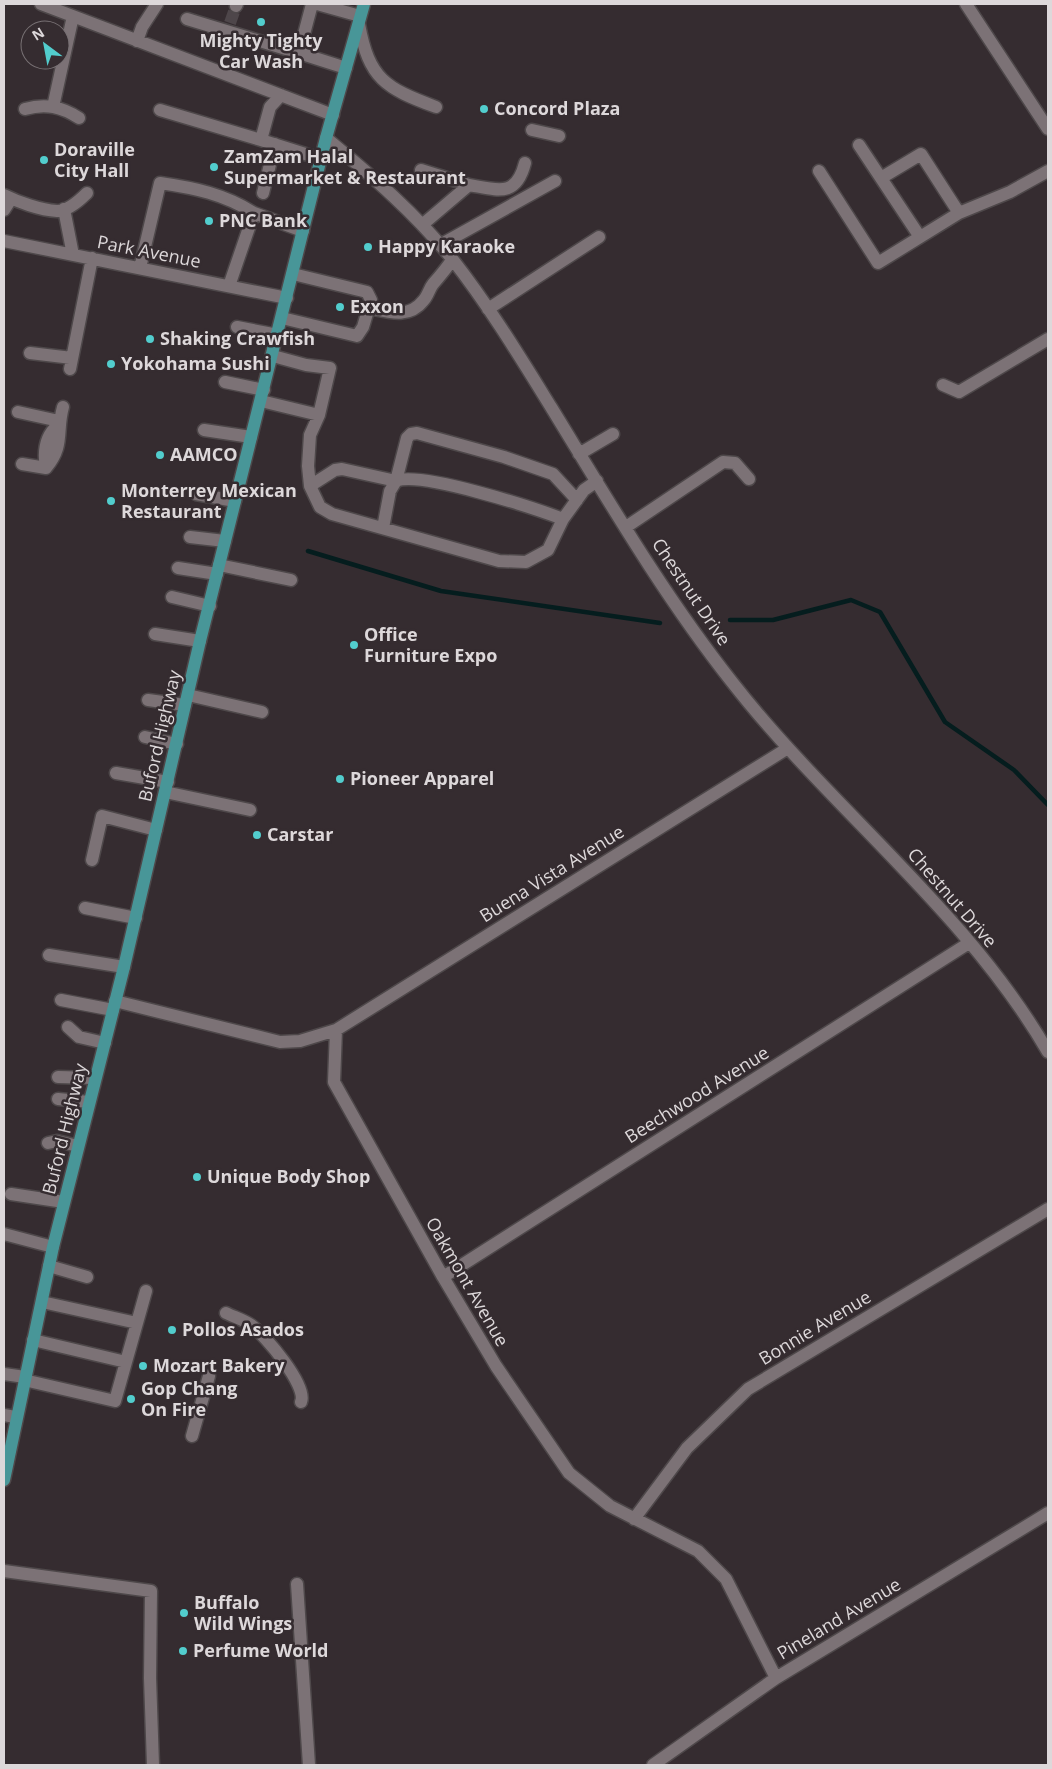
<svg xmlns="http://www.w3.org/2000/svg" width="1052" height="1769" font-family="'Open Sans',sans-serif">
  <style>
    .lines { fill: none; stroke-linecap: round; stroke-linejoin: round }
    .stream { stroke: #051d1e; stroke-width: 4.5 }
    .minor-tunnel { stroke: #4e464a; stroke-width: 12; stroke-dasharray: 12 6; stroke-linecap: butt }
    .minor-casing { stroke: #4e484a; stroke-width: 15 }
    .major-casing { stroke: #4e484a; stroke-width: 15 }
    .minor { stroke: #7c7276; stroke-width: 12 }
    .major { stroke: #489698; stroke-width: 12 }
    .poi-dot { fill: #52cdcd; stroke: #352c30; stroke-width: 2 }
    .labels { text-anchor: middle; stroke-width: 5; stroke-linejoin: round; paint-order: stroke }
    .poi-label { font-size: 18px; font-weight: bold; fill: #ddd8da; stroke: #352c30; text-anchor: start }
    .street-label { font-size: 18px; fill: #ddd8da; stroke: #352c30 }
  </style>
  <rect width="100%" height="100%" fill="#352c30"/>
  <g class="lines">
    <path class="stream" d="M308,551l133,40 219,32
      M730,620h43l78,-20 29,12 65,110 69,48 34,35"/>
    <path class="minor-tunnel" d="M230,23l6,-17"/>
    <g class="minor-casing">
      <path id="minor" d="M41,4l292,111
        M312,4l-13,49 47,15
        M317,4l43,12
        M966,4l82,125
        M236,6l1,-2
        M187,19l112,34
        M359,24c10,55 26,64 77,83
        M137,41l5,-14 15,-23
        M53,107l20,-91
        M25,109c21,-6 37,-2 54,9
        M160,110l101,30 9,-33 11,-12
        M532,130l27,6
        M326,138c46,38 90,76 127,122 36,46 67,97 98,147 57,93 113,189 181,275 99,127 234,228 316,370
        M261,140l60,19
        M859,145l61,92
        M421,170l48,15
        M819,171l59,92 81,-50 51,-21 38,-21
        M881,178l40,-24 38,59
        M263,193l12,-49
        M4,195c14,7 36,15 53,16 11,0 22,-10 30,-18
        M64,209l9,46
        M4,210l7,-11
        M254,213l49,18
        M422,225l47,-40c29,5 47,13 56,-22
        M4,241l283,57
        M440,245l115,-64
        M140,268l20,-85c35,5 64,11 94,30l-25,73
        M369,308c19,4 40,11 54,-7 5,-5 6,-12 10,-17 7,-8 13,-15 19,-24
        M488,309l111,-72
        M282,318l75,18 6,-9 8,-27 -4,-8 -74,-18
        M237,327l41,8
        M30,353l42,5
        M273,356l33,9 24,3 -11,47
        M70,369l22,-111
        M225,382l39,8
        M943,385l16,7 89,-53
        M261,401l58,14 -9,20 -2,31 2,20 10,21 12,7 167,47 27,1 22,-12 15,-31 21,-29 13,-9
        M18,412l41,9
        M204,430l47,7
        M579,454l34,-20
        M22,464l24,4
        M46,468c19,-23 10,-36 17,-61
        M46,468c-3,-17 -1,-32 12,-43
        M310,486l25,-16 7,-1 54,12 11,-43 4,-4 6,-1 87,24 49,17 24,26
        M196,494l39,7
        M626,527l97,-65 12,1 14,16
        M383,528l7,-37 6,-10c25,-10 138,27 167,38
        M190,537l35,4
        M219,565l72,15
        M178,568l39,6
        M172,597l38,9
        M155,634l45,7
        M188,695l74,17
        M148,700l37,5
        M145,737l32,7
        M116,773l52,9
        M165,792l85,18
        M92,860l10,-44 54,14
        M85,908l51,10
        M49,955l75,12
        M61,1000l52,10
        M115,1001l165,41 20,-1 36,-11 452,-282
        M68,1027l11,10 26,6
        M336,1030l-2,52 109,195 53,89 73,107 41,33 88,45 28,28 50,99
        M58,1077l37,1
        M58,1099l31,3
        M48,1143l9,-2 21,5
        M11,1194l53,8
        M4,1234l49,13
        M49,1266l38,11
        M443,1277l526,-334
        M42,1302l95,21
        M226,1313c8,4 18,7 25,12 14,10 57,61 50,77
        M33,1340l93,22
        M4,1374l21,3
        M24,1380l91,21 31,-110
        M4,1415l11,2
        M192,1436l17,-60
        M634,1519l53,-71 61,-59 300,-180
        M4,1571l147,20 -1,87 3,87
        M297,1584l12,181
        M653,1765l123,-87 272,-165"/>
    </g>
    <g class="major-casing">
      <path id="major" d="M4,1480l49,-233 71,-280 76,-326 126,-503 38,-134"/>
    </g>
    <use href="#minor" class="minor"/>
    <use href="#major" class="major"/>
  </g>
  <g class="poi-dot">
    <circle cx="261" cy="22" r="5"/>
    <circle cx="484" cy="109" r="5"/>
    <circle cx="44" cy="160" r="5"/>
    <circle cx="214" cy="167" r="5"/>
    <circle cx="209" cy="221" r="5"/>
    <circle cx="368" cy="247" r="5"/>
    <circle cx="340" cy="307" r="5"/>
    <circle cx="150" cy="339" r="5"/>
    <circle cx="111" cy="364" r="5"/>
    <circle cx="160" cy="455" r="5"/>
    <circle cx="111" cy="501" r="5"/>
    <circle cx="354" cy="645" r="5"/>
    <circle cx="340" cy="779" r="5"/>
    <circle cx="257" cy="835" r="5"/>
    <circle cx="197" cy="1177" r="5"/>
    <circle cx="172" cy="1330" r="5"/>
    <circle cx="143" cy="1366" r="5"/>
    <circle cx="131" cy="1399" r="5"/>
    <circle cx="184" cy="1613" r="5"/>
    <circle cx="183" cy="1651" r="5"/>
  </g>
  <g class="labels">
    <g class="poi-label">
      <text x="261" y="47" text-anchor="middle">Mighty Tighty<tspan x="261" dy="21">Car Wash</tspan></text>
      <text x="494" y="115">Concord Plaza</text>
      <text x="54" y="156">Doraville<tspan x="54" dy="21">City Hall</tspan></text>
      <text x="224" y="163">ZamZam Halal<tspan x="224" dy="21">Supermarket &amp; Restaurant</tspan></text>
      <text x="219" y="227">PNC Bank</text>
      <text x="378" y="253">Happy Karaoke</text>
      <text x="350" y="313">Exxon</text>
      <text x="160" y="345">Shaking Crawfish</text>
      <text x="121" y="370">Yokohama Sushi</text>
      <text x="170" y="461">AAMCO</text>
      <text x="121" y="497">Monterrey Mexican<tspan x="121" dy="21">Restaurant</tspan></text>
      <text x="364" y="641">Office<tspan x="364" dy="21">Furniture Expo</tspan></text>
      <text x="350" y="785">Pioneer Apparel</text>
      <text x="267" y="841">Carstar</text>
      <text x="207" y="1183">Unique Body Shop</text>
      <text x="182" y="1336">Pollos Asados</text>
      <text x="153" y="1372">Mozart Bakery</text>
      <text x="141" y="1395">Gop Chang<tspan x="141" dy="21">On Fire</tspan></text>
      <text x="194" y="1609">Buffalo<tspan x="194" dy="21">Wild Wings</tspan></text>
      <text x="193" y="1657">Perfume World</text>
    </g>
    <g class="street-label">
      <text transform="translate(149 252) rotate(11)" y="6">Park Avenue</text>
      <text transform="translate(691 592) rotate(56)" y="6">Chestnut Drive</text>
      <text transform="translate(160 736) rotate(-77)" y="6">Buford Highway</text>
      <text transform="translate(552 874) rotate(-32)" y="6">Buena Vista Avenue</text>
      <text transform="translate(952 898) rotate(49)" y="6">Chestnut Drive</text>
      <text transform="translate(697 1095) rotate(-32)" y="6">Beechwood Avenue</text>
      <text transform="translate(65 1129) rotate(-76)" y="6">Buford Highway</text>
      <text transform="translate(467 1282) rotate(60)" y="6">Oakmont Avenue</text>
      <text transform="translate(815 1328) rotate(-31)" y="6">Bonnie Avenue</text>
      <text transform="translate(839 1619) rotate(-31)" y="6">Pineland Avenue</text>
    </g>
  </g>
  <rect width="1052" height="1769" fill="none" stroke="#ddd8da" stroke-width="10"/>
  <g transform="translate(45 45) rotate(328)"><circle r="24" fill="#352c30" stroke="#787174"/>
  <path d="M0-4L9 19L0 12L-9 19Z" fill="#52cdcd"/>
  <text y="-8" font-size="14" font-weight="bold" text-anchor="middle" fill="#ddd8da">N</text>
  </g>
</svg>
